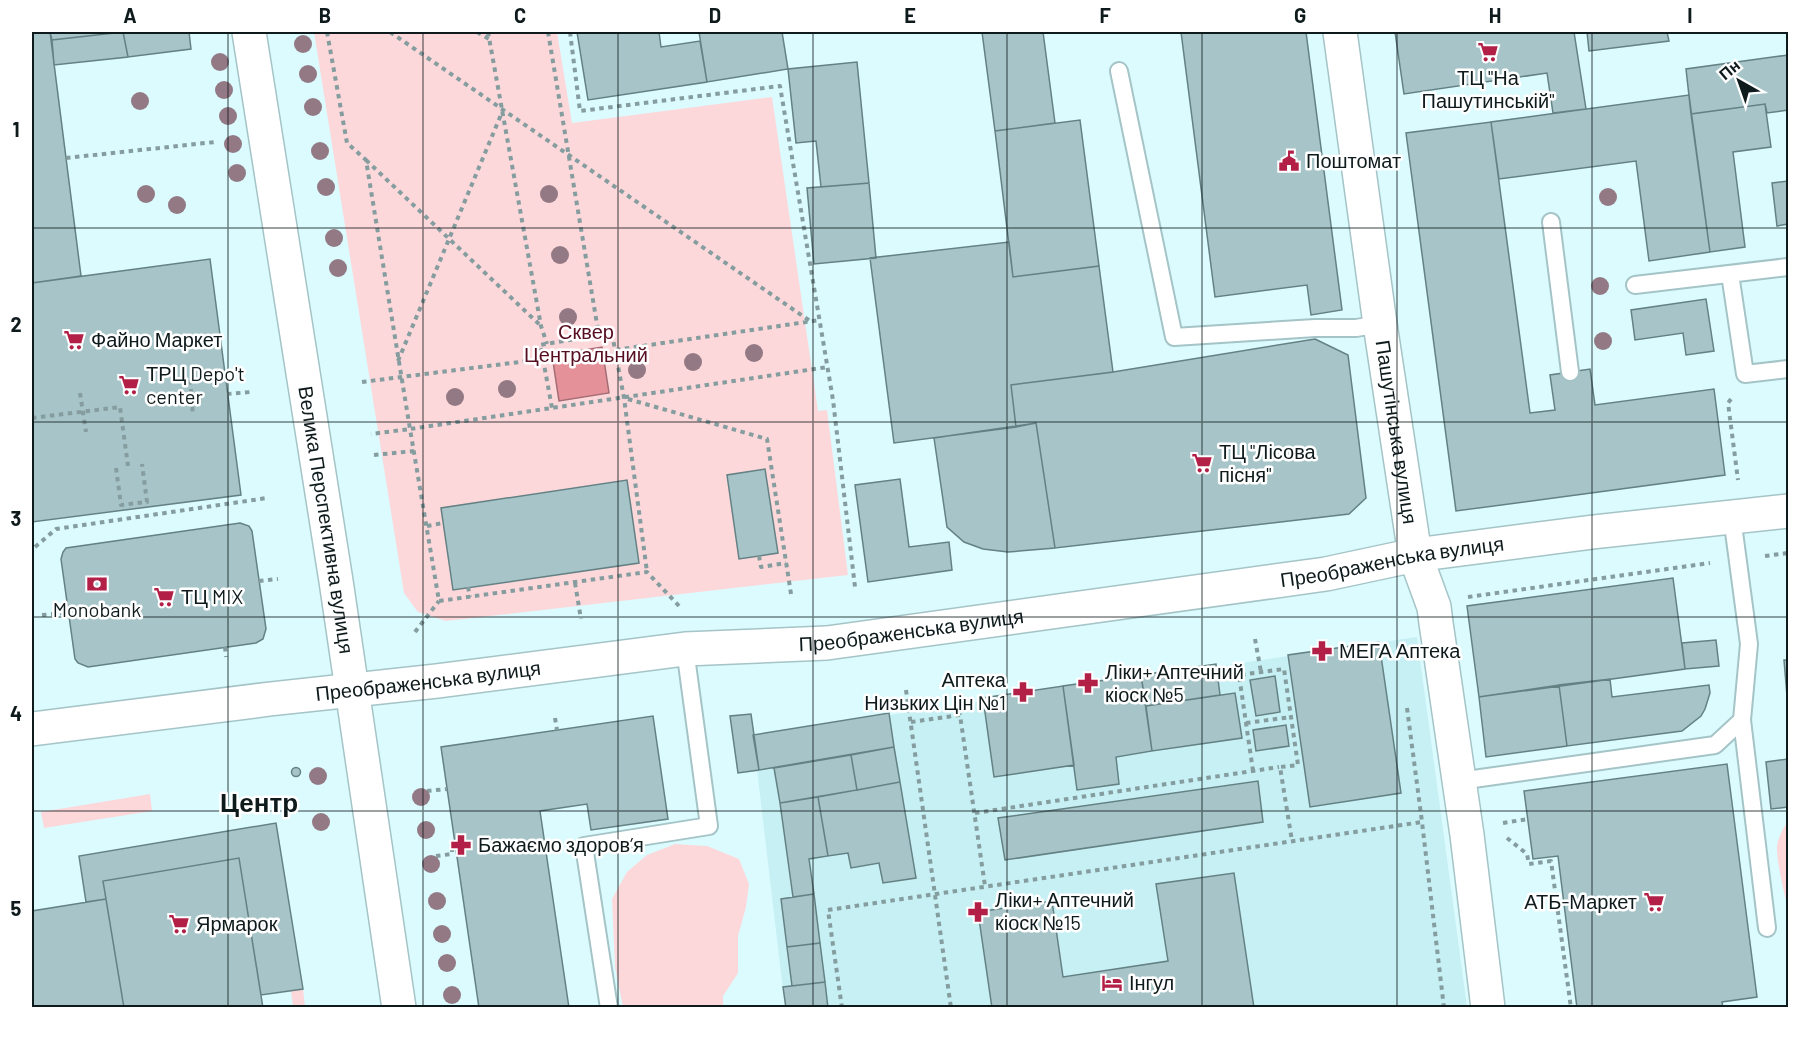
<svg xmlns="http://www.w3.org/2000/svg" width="1820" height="1039" font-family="Barlow,sans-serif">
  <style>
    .built { fill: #c6f0f4 }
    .green { fill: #fdd8db }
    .water { fill: #e4919a; stroke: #a46d74; stroke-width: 1.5 }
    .building { fill: #a7c5c8; stroke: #648184; stroke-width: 1.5 }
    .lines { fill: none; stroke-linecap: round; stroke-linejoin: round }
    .service-casing { stroke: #a5c4c7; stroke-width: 20 }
    .minor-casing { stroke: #a5c4c7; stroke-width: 36 }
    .secondary-casing { stroke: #a5c4c7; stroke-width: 36 }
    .primary-casing { stroke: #a5c4c7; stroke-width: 36 }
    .path { stroke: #859d9f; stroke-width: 4; stroke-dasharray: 4.5 4.5; stroke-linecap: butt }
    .service { stroke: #fff; stroke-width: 16 }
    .minor { stroke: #fff; stroke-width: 33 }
    .secondary { stroke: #fff; stroke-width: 33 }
    .primary { stroke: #fff; stroke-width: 33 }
    .tree { fill: #927984 }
    .grid { fill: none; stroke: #0e1a1b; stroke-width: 1.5; stroke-opacity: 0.55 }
    .labels { text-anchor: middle; stroke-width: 5; stroke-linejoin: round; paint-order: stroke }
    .poi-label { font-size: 20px; fill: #0e1a1b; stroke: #fff; text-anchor: start }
    .park-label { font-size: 20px; fill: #570e20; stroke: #fff }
    .street-label { font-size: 20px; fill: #0e1a1b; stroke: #fff }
    .district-label { font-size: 26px; font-weight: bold; fill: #0e1a1b; stroke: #fff }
    .neatline { fill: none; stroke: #0e1a1b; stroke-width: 2 }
    .grid-label { font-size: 20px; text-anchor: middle; font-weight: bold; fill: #0e1a1b }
  </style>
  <rect width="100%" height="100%" fill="#dbfbfe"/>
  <path class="built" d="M1417,637l50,370h-682l-32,-272z"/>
  <path class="green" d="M314,32h243l15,91 200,-26 46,314 9,-1 21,165 -402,46 -28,-9 -14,-19z
    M150,794l2,17 -108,17 -3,-16z
    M1788,821v86c-4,-12 -11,-46 -11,-59 0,-8 6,-20 11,-27z
    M675,844l32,2 32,13 10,25 -3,23 -8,29v37l-15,23v11h-100l-8,-40 -3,-68 15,-27 20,-17z
    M303,989l2,18h-12l-2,-16z"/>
  <path class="water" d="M602,347l7,46 -50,8 -7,-46z"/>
  <path class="building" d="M32,32h18l31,244 -49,7z
    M50,32h139l2,17 -63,8 -5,-25 -71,8z
    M123,32l5,25 -74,8 -2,-25z
    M577,32h82l2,15 39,-6 7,41 -119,18z
    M699,32h83l6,37 -81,13z
    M982,32h61l12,91 -60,8z
    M1181,32h125l36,278 -31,5 -4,-30 -92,12z
    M1395,32h179l12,77 -33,4 -6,-40 -143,21z
    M1587,32h80l2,9 -80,10z
    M1788,55v55l-21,3 -2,-9 -74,10 -5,-45z
    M857,62l12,121 -48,4 -5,-46 -20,2 -8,-74z
    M1689,95l21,157 -61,9 -13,-100 -137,18 -8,-57z
    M1765,104l6,43 -38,5 12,95 -35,5 -19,-138z
    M1080,120l19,146 -86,11 -18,-146z
    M1491,122l39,291 25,-3 -5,-35 40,-6 5,36 119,-16 11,86 -269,36 -50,-378z
    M1788,181v43l-11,2 -5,-43z
    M869,183l7,75 -62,6 -7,-76z
    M1009,242l4,35 86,-11 14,106 -102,13 5,42 -122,16 -24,-185z
    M210,259l31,236 -209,27v-239z
    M1706,299l8,52 -28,4 -3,-22 -48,7 -4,-30z
    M1315,339l33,16 18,143 -17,16 -294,34 -19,-125 -20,4 -5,-42 102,-13z
    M1036,423l19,125 -47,4 -25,-3 -19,-7 -17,-15 -13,-89z
    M765,469l13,84 -39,6 -12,-84z
    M900,479l9,68 40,-5 3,28 -84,12 -13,-97z
    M627,480l12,83 -186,27 -12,-82z
    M240,523l9,3 3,5 14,98 -3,10 -7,4 -168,24 -10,-4 -3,-4 -14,-100 2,-7 3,-4z
    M1673,578l12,91 -206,28 -12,-91z
    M1716,640l3,26 -34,3 -3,-26z
    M1379,642l22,151 -91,14 -22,-152z
    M1784,660h4v48z
    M1216,664l4,31 -74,11 -5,-31z
    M1141,675l11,76 -36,6 3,27 -42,6 -14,-104z
    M1275,676l5,36 -24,4 -6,-36z
    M1610,679l2,18 97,-12 1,8 -5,16 -4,7 -19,15 -115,15 -8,-61z
    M1559,685l8,61 -81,11 -7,-60z
    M1063,686l11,79 -80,12 -11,-79z
    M1235,693l7,45 -90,13 -6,-45z
    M889,713l5,34 -135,23 -6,-35z
    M751,714l8,56 -21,3 -8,-57z
    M653,716l15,103 -77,11 -4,-26 -47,7 29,197h-90l-38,-261z
    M1286,725l3,21 -33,5 -3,-21z
    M894,747l6,35 -43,8 -6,-35z
    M851,755l6,35 -77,13 -6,-35z
    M1788,759v48l-17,2 -5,-47z
    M1727,764l30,233 -35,5 1,6h-146l-19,-152 -25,3 -9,-68z
    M291.5 772a4.5 4.5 0 1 1 9 0a4.5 4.5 0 1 1-9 0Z
    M1258,781l5,41 -258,38 -7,-42z
    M900,782l16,96 -33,5 -4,-20 -28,5 -3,-15 -20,3 -10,-59z
    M818,797l10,59 -19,3 5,35 -21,3 -13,-94z
    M276,823l27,166 -42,6 -22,-137 -136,23 3,18 -20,3 -7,-46z
    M239,858l24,150h-139l-21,-127z
    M1234,873l20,135h-262l-14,-96 74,-11 11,76 105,-16 -12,-77z
    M814,894l6,49 -33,4 -6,-48z
    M106,899l18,109h-92v-97z
    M820,943l5,39 -33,4 -5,-39z
    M825,982l3,26h-42l-3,-21z"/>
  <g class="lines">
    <g class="service-casing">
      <path id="service" d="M1119,71l55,266 141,-9h41l24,-4
        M1551,222l19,150
        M1730,274l15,100 43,-5
        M1635,285l153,-18
        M1742,720l25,208
        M1459,781l256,-36 27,-25 7,-76 -17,-127
        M609,1008l-25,-162 125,-20 -24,-177"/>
    </g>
    <g class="minor-casing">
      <g id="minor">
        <path id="s1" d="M1340,32l40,292 35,231 19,52 2,16 31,212 21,173"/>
      </g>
    </g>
    <g class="secondary-casing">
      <g id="secondary">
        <path id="s2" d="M32,729l238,-30 167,-18 248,-32 142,-6 499,-69 89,-19 178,-23 195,-21"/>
      </g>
    </g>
    <g class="primary-casing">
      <g id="primary">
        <path id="s3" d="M249,32l87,549 63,427"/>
      </g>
    </g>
    <path class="path" d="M327,32l20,111 19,17 44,269 -39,5
      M390,32l420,289
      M477,32l12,7
      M488,32l53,294 6,18
      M548,32l51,304
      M570,32l10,79 200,-25 53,314 22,187
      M66,158l149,-16
      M366,160l175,166
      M615,350l9,48 23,174
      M543,359l9,49
      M398,361l105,-251
      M190,380l3,35
      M362,382l181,-23 -3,-14 72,-12 3,17 205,-30
      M80,393l6,39
      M227,394l24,-2
      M628,399l139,40 24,155
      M1731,399l-3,4 10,77
      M32,418l88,-11 8,59
      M374,455l40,-4
      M116,468l5,37 26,-3 -5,-38
      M427,526l16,-3
      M35,547l21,-18 211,-31
      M759,556l2,11 25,-4
      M1765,556l23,-3
      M259,581l19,-2
      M575,583l6,36
      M468,587l2,10
      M1468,597l242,-34
      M679,606l-32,-34 -208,29 -29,-172 418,-62
      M42,615l26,-2
      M415,632l24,-31
      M1255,639l6,33
      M225,647l1,10
      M906,690l45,318
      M1407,708l15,114
      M555,718l2,12
      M911,722l49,-7 25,171
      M1246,723l45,-6
      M1253,771l-14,-96 45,-6 14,96 -18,2 12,74
      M427,791l20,-2
      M975,813l304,-46
      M1503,823l25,-4
      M1507,838l20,16 2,10 22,-3 20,147
      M436,856l16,-2v-8l3,-1
      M842,1008l-14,-98 594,-88 22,186"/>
    <use href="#service" class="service"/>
    <use href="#minor" class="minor"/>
    <use href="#secondary" class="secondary"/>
    <use href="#primary" class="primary"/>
  </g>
  <g class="tree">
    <circle cx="303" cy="44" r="9"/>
    <circle cx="220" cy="62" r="9"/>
    <circle cx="308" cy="74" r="9"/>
    <circle cx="224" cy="90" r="9"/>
    <circle cx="140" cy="101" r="9"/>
    <circle cx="313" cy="107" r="9"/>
    <circle cx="228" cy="116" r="9"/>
    <circle cx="233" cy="144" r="9"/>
    <circle cx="320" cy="151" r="9"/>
    <circle cx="237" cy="173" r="9"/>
    <circle cx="326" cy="187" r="9"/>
    <circle cx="146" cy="194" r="9"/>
    <circle cx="549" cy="194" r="9"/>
    <circle cx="1608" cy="197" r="9"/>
    <circle cx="177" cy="205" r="9"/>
    <circle cx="334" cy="238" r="9"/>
    <circle cx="560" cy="255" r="9"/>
    <circle cx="338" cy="268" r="9"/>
    <circle cx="1600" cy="286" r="9"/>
    <circle cx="568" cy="317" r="9"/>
    <circle cx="1603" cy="341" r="9"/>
    <circle cx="754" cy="353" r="9"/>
    <circle cx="693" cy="362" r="9"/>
    <circle cx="637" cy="370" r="9"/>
    <circle cx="507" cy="389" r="9"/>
    <circle cx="455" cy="397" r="9"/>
    <circle cx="318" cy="776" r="9"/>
    <circle cx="421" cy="797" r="9"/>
    <circle cx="321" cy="822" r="9"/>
    <circle cx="426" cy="830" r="9"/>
    <circle cx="431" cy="864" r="9"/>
    <circle cx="437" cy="901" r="9"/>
    <circle cx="442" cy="934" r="9"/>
    <circle cx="447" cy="963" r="9"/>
    <circle cx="452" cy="995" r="9"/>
  </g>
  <path class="grid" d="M228,32v976M423,32v976M618,32v976M813,32v976M1007,32v976M1202,32v976M1397,32v976M1592,32v976M32,228h1756M32,422h1756M32,617h1756M32,811h1756"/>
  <defs>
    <g id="supermarket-bare" transform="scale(1.62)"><path d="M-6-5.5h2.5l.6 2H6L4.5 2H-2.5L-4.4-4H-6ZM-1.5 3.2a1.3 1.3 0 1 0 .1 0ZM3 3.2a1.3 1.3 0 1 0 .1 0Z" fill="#b22047" stroke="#fff" stroke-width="2.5" paint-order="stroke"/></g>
    <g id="civic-bare" transform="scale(1.62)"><path d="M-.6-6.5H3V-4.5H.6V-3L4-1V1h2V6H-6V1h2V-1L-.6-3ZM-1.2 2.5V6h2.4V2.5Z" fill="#b22047" stroke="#fff" stroke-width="2.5" paint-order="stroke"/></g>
    <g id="bank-bare" transform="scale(1.62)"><path d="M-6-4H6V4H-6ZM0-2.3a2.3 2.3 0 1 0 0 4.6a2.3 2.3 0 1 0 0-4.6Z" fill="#b22047" stroke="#fff" stroke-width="2.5" paint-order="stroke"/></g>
    <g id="pharmacy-bare" transform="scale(1.62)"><path d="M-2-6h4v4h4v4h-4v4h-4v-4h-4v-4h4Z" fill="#b22047" stroke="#fff" stroke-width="2.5" paint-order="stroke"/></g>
    <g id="hotel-bare" transform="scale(1.62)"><path d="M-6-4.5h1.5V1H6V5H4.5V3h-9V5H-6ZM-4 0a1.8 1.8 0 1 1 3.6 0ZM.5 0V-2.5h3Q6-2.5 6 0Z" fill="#b22047" stroke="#fff" stroke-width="2.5" paint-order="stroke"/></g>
  </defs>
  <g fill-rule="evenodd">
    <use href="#supermarket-bare" x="1488" y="52"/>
    <use href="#civic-bare" x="1289" y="161"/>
    <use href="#supermarket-bare" x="74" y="340"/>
    <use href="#supermarket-bare" x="129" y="385"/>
    <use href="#supermarket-bare" x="1202" y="463"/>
    <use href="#bank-bare" x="97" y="584"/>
    <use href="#supermarket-bare" x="164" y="597"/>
    <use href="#pharmacy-bare" x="1322" y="651"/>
    <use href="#pharmacy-bare" x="1088" y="683"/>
    <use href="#pharmacy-bare" x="1023" y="692"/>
    <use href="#pharmacy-bare" x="461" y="845"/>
    <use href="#supermarket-bare" x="1654" y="902"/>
    <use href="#pharmacy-bare" x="978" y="912"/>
    <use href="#supermarket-bare" x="179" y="924"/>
    <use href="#hotel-bare" x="1112" y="983"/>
  </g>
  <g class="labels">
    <g class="poi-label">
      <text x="1488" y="85" text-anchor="middle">ТЦ "На<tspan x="1488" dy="23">Пашутинській"</tspan></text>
      <text x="1306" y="168">Поштомат</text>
      <text x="91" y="347">Файно Маркет</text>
      <text x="146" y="381">ТРЦ Depo't<tspan x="146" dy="23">center</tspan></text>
      <text x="1219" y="459">ТЦ "Лісова<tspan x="1219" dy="23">пісня"</tspan></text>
      <text x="181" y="604">ТЦ MIX</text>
      <text x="97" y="617" text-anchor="middle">Monobank</text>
      <text x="1339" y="658">МЕГА Аптека</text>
      <text x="1105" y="679">Ліки+ Аптечний<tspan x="1105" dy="23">кіоск №5</tspan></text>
      <text x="1006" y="687" text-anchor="end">Аптека<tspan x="1006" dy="23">Низьких Цін №1</tspan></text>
      <text x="478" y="852">Бажаємо здоровʼя</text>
      <text x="995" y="907">Ліки+ Аптечний<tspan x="995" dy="23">кіоск №15</tspan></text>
      <text x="1637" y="909" text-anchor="end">АТБ-Маркет</text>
      <text x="196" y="931">Ярмарок</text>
      <text x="1129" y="990">Інгул</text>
    </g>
    <g class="park-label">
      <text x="586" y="339">Сквер<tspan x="586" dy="23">Центральний</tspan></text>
    </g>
    <g class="street-label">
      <text dy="7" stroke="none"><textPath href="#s1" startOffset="404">Пашутінська вулиця</textPath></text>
      <text dy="7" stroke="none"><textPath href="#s3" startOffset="494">Велика Перспективна вулиця</textPath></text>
      <text dy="7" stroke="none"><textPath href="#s2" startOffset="1371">Преображенська вулиця</textPath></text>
      <text dy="7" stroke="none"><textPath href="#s2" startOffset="885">Преображенська вулиця</textPath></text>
      <text dy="7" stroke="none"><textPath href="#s2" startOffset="399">Преображенська вулиця</textPath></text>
    </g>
    <g class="district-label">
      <text x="259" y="812">Центр</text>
    </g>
  </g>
  <rect width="1820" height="1039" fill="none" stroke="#ffffff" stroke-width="66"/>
  <g transform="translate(1739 81) rotate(320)" stroke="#ffffff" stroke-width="4.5" paint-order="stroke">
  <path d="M0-4.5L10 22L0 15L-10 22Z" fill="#0e1a1b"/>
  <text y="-9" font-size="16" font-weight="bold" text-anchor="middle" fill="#0e1a1b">Пн</text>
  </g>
  <rect x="33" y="33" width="1754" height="973" class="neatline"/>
  <g class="grid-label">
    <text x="130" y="23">A</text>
    <text x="325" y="23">B</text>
    <text x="520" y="23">C</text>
    <text x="715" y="23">D</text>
    <text x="910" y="23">E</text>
    <text x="1105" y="23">F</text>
    <text x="1300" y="23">G</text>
    <text x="1495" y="23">H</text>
    <text x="1690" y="23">I</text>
    <text x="16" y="137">1</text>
    <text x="16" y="332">2</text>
    <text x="16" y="526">3</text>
    <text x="16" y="721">4</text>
    <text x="16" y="916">5</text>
  </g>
</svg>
